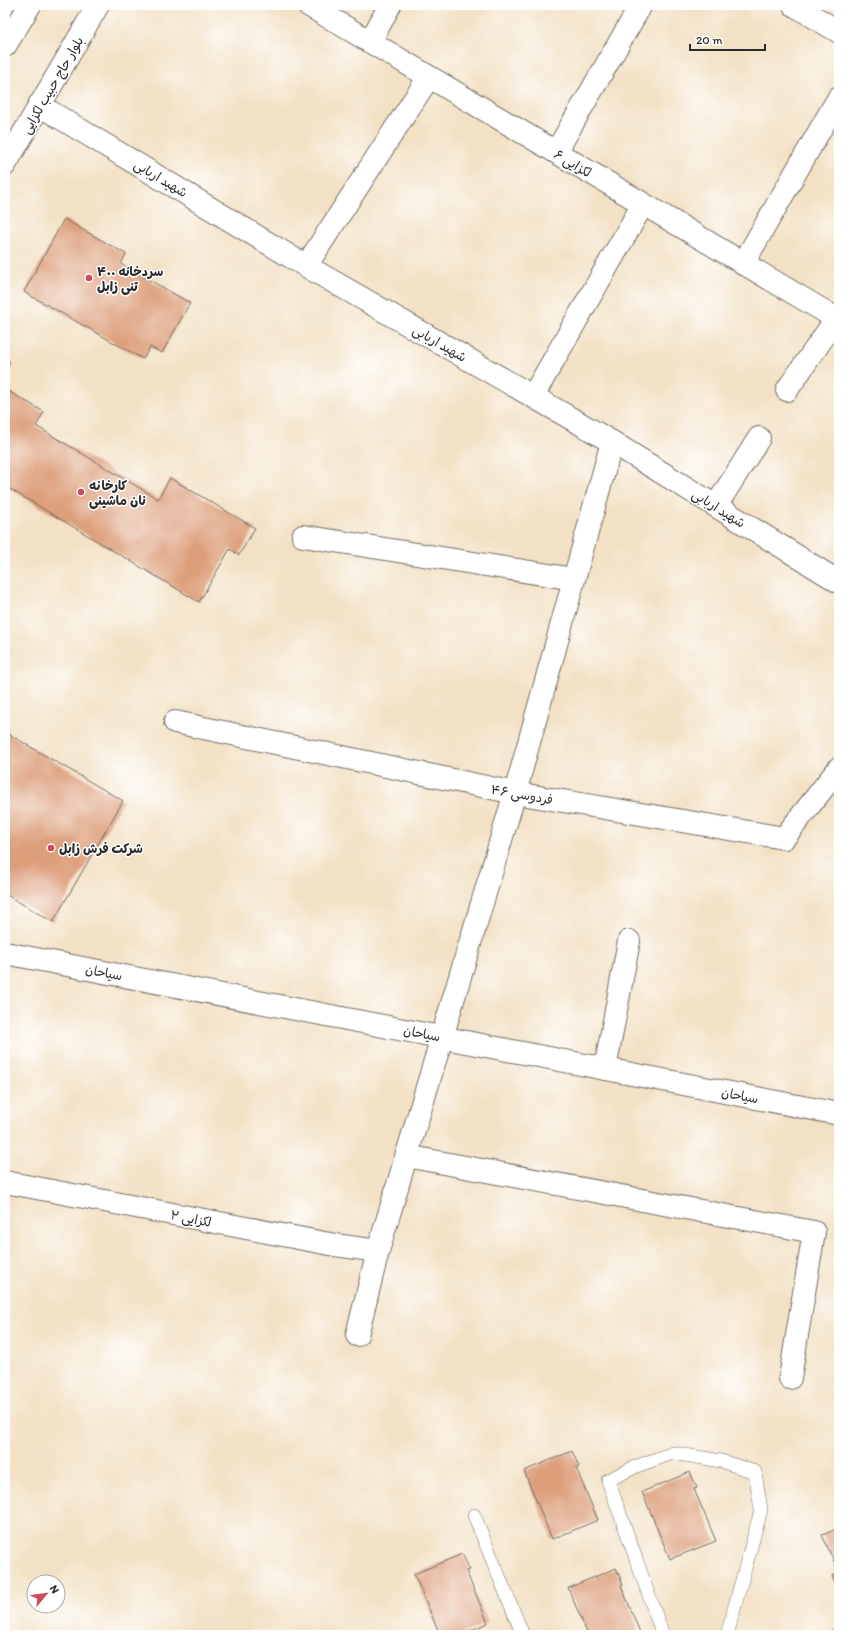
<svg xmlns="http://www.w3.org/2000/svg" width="844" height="1640" font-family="Itim,'Playpen Sans Arabic',sans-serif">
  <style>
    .building { fill: #dd9e7a }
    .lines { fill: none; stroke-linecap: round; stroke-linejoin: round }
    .lane-casing { stroke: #716b61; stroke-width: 14 }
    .street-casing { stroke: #716b61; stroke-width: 24 }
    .secondary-casing { stroke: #716b61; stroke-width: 24 }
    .primary-casing { stroke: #716b61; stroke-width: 24 }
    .lane { stroke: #fff; stroke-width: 13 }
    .street { stroke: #fff; stroke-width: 22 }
    .secondary { stroke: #fff; stroke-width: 22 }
    .primary { stroke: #fff; stroke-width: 22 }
    .poi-dot { fill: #d1495b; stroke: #fff; stroke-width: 1.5 }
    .labels { text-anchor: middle; stroke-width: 3; stroke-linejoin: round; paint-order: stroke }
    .street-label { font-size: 13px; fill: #2b2b2b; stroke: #fff }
    .poi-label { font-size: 13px; font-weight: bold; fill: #2b2b2b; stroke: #fff; text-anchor: start }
  </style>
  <rect width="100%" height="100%" fill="#fff"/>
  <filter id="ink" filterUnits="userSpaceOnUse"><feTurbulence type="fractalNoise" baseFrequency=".025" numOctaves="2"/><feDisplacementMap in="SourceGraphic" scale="8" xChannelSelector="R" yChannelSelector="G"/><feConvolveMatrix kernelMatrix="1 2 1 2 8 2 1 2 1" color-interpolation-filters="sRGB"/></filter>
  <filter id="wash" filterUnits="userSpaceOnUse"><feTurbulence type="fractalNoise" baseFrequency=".012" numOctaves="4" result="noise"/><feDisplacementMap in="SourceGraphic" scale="16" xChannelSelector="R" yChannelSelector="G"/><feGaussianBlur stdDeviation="0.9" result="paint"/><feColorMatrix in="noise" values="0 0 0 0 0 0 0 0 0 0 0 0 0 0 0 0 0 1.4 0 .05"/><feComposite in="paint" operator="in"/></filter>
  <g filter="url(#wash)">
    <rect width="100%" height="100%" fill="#f3e1c5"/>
    <g id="blocks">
      <path class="building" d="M64,219l62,35 -5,10 69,39 -28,50 -12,-6 -7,12 -119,-67z
        M5,359l5,3 -5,9z
        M5,389l39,23 -8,14 122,73 12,-21 85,50 -16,27 -9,-6 -31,53 -194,-116z
        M5,732l118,69 -70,121 -48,-28z
        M572,1451l7,16 -3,1 22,52 -46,19 -28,-68z
        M690,1472l7,16 -3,1 22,52 -46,18 -28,-67z
        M839,1528v44l-17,-37z
        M462,1554l8,16 -4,1 22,52 -29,12h-19l-26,-61z
        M616,1568l7,16 -2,1 20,50h-53l-20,-47z
        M839,1573v19l-7,-16z"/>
    </g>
  </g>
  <g filter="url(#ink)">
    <use href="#blocks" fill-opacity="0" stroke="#716b61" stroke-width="1"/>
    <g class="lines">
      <g class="lane-casing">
        <path id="lane" d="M474,1515l49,120
          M663,1635l-55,-155 29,-14 36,-13 48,8 34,11 6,38 -34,125
          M836,1635l3,-1"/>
      </g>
      <g class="street-casing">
        <path id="street" d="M308,5l531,315
          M794,5l45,27
          M370,42l20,-37
          M556,152l85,-147
          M743,264l96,-167
          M306,266l123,-189
          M787,390l49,-71
          M533,396l110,-192
          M716,506l43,-68
          M303,536l271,43
          M175,722l340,71 269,45 55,-70
          M605,1069l24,-128
          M406,1156l408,76 -24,146
          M5,1182l330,63 43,6
          M357,1335l21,-84 137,-458 97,-351"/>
      </g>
      <g class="secondary-casing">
        <path id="secondary" d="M39,105l267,161 306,176 227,140
          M5,953l834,161"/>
      </g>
      <g class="primary-casing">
        <path id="primary" d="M5,46l25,-41
          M5,165l93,-160"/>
      </g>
      <use href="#lane" class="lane"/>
      <use href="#street" class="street"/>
      <use href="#secondary" class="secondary"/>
      <use href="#primary" class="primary"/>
    </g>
  </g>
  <g class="poi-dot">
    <circle cx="89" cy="278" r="4"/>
    <circle cx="81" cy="492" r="4"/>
    <circle cx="51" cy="848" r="4"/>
  </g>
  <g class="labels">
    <g class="street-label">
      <text transform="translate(52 85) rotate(-60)" y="5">بلوار حاج حبیب لکزايی</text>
      <text transform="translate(573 163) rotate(31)" y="5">لکزایی ۶</text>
      <text transform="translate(161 178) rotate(31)" y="5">شهید اربابی</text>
      <text transform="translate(440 343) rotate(30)" y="5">شهید اربابی</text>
      <text transform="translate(719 508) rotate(32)" y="5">شهید اربابی</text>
      <text transform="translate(522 794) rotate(10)" y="5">فردوسی ۴۶</text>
      <text transform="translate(104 972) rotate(11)" y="5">سیاحان</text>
      <text transform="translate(422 1033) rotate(11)" y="5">سیاحان</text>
      <text transform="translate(740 1095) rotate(11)" y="5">سیاحان</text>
      <text transform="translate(191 1218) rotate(11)" y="5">لکزایی ۲</text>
    </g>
    <g class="poi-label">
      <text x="97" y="276">سردخانه ۴۰۰<tspan x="97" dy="15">تنی زابل</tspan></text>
      <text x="89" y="490">کارخانه<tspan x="89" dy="15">نان ماشینی</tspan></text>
      <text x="59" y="853">شرکت فرش زابل</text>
    </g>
  </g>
  <rect width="844" height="1640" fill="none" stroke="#fff" stroke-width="20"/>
  <g transform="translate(46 1594) rotate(61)"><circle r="19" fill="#ffffff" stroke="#aaaaaa"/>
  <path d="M0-3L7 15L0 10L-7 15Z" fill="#d1495b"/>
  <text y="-6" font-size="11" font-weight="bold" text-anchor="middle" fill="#2b2b2b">N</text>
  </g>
  <path d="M690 44v6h75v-6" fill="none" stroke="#2b2b2b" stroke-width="2"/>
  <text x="696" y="44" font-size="12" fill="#2b2b2b" stroke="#ffffff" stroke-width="3" paint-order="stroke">20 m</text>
</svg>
